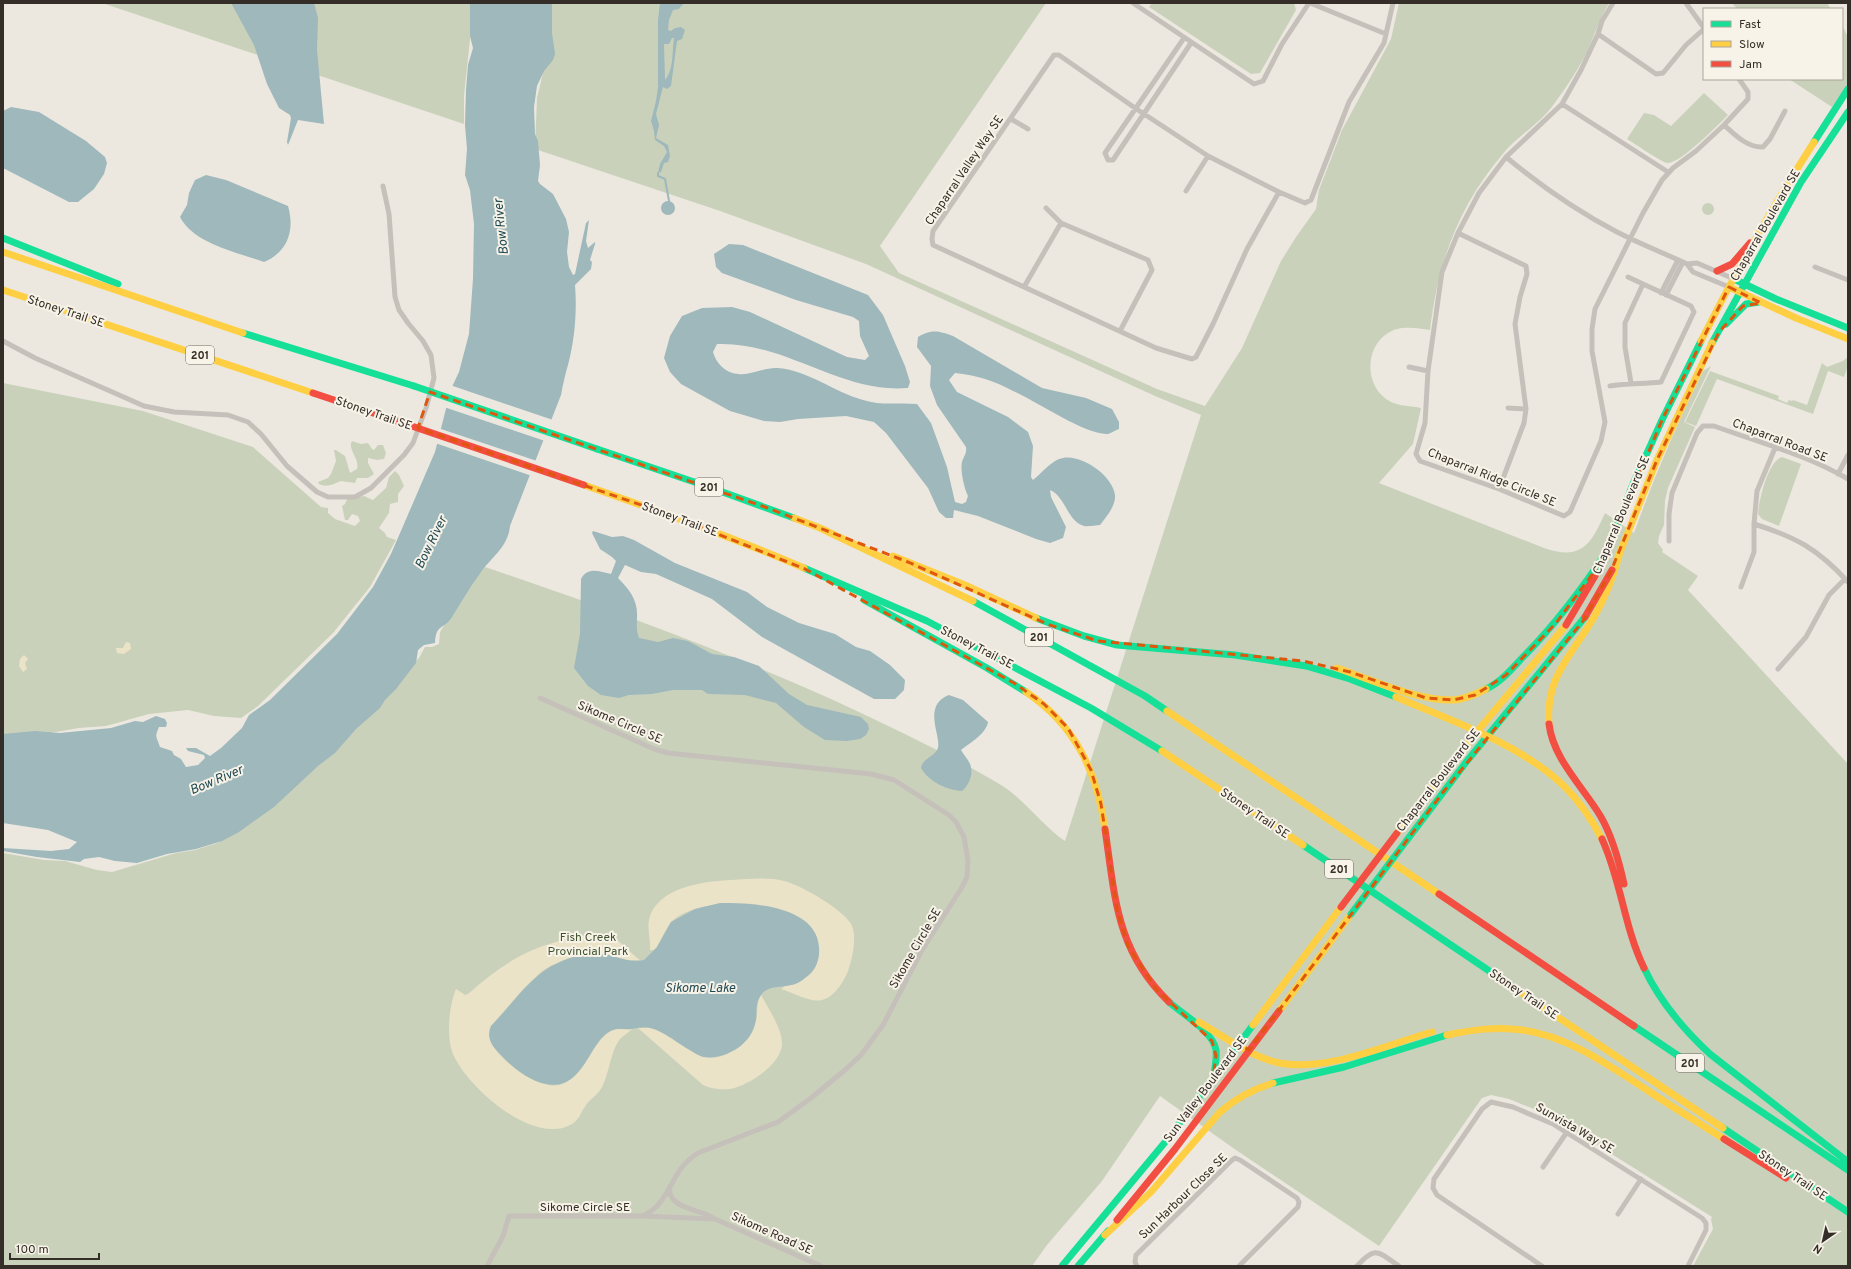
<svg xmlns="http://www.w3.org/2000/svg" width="1851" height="1269" font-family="Overpass,sans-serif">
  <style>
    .green { fill: #cad1bb }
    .sand { fill: #ebe3c8 }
    .water { fill: #9eb8bc; fill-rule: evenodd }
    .pier { fill: #ece8e0 }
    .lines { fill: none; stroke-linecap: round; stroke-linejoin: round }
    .stream { stroke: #9eb8bc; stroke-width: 2 }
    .street { stroke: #c5c0ba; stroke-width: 5 }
    .fast { stroke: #16e098; stroke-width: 7 }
    .slow { stroke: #ffcf43; stroke-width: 7 }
    .jam { stroke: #f24e42; stroke-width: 7 }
    .fast-bridge { stroke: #16e098; stroke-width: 7 }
    .jam-bridge { stroke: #f24e42; stroke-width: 7 }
    .marked { fill: none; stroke: #df570d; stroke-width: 3; stroke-dasharray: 8 5; stroke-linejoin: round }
    .labels { text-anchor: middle; stroke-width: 4; stroke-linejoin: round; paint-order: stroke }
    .shield { fill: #f8f3e8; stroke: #706962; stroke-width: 1 }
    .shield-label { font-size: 11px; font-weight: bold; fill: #352e28 }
    .street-label { font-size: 12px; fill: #352e28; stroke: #f8f3e8 }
    .park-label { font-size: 12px; fill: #3f522e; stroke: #f8f3e8 }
    .water-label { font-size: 13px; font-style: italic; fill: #204954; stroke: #f8f3e8 }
  </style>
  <rect width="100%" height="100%" fill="#ece8e0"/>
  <path class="green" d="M102,3h369l1,17 -8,76v28z
    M551,3h495l-166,243 19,27 258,116 48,17 37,-58 39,-87 15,-24 20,-28 3,-19 23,-60 49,-91 8,-36h210c-9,15 -14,31 -21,47 -9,18 -22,38 -34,54 -14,20 -37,32 -52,51 -44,52 -64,108 -72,175 -14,-2 -30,-5 -42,3 -24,15 -24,55 3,69 8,4 21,4 30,6l-8,36 -34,39 165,65c38,13 47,-4 61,-35l29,20c20,-56 43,-109 69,-162l8,-5 -27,56 11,5 -27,61 -3,13 -1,24 -5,11 -1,7 5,7 -1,2 36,24 -10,14 160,174v502h-155l20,-37 -2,-10 1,-2 -161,-101 -42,-17 -18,-4 -9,3 -103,148 -146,-98 -73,-52 -58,85 -55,64 -15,21h-1029v-413l41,7 21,1 32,9 15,2 64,-19 19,-3 22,-7 31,-18 171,-167 6,-11h7l7,-3 1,-12 28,-46 17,-19c144,49 286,100 422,168 32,16 64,32 94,50 23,14 42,41 64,56l136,-426 -46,-19 -289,-132 -146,-53 -185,-62 2,-51 12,-51z
    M1152,3h142l2,7 -36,63 -9,1 -102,-67z
    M1732,3h95l4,6h-94z
    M1842,25l6,12v46l-16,24 -43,-28h53z
    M1704,93l24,22c-11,11 -46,47 -60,48 -6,0 -34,-20 -41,-24l17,-26 10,2 17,11z
    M1702 209a6 6 0 1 1 12 0a6 6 0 1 1-12 0Z
    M1848,357v9l-4,11 -16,-6 -15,43 -96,-35 -21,47 -11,-4 25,-51 69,25 -1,3 9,4 2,-3 3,1 1,-1 14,5 15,-42 5,4 16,-6z
    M3,383l140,28 110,36 68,60 7,1v5l7,6 20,7 5,-5 -2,-5 -6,-2 -4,6h-3l-3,-14 3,-2 2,-5 17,-3 9,4 13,-12 3,-11 6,-6 4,4 5,11 -6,8v8l-8,2 -1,9 -10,15 6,5 2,4 9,3 -26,47 -37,46 -75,73 -17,12 -27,-2 -26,-6 -39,4 -43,12 -27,2 -76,13z
    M352,441l9,3 7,-1 4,6 2,1 4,-5h5l3,8 -2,6 -7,1 -9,-2v5l6,11 -6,4h-11l-2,5 -14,-2c-7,3 -15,7 -22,3l-1,-2 10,-4 3,-4 5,-13 -2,-11h2l9,6 5,17 7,-4c3,-10 -10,-20 -5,-28z
    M1782,457l19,7 -22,62 -17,-7 -4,-5c1,-14 10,-53 24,-57z"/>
  <path class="sand" d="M126,642l4,1 1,6 -7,5 -7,-1 -1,-5h7z
    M24,655l4,4 -3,4 2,6 -4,3 -4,-6 1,-7z
    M732,880c17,-1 36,-3 52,1 17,4 62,30 68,45 5,13 0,33 -4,45 -5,12 -14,26 -26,29 -12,3 -30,-8 -41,-11l4,-3 11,-2 16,-12 -9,-51c-28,-23 -103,-24 -131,0 -4,4 -12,20 -15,26l-3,3h-4c1,-9 -3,-20 -1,-30 7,-33 56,-39 83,-40z
    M593,934c24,-1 30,13 47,26h-15l-19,-6 -54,11 -10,6 -18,17 -33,38c-5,12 2,21 10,30 11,12 40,33 58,29 7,-1 17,-10 22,-16 9,-11 17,-31 30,-38 6,-3 14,-1 21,-2 -4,4 -8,6 -12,10 -9,11 -11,35 -18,48 -5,9 -11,11 -16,18 -5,7 -7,15 -14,19 -38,23 -105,-37 -119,-70 -7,-17 -4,-48 3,-65l9,6 3,-1c42,-37 69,-51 125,-60z
    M761,995c7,13 22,35 21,50 -2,20 -34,41 -52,44 -10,1 -18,0 -27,-4l-65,-57c4,0 9,-1 13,0 32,9 55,52 88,15 5,-5 14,-12 16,-19 4,-10 0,-18 6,-29z"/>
  <path class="water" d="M231,3h83l4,15 -1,32 7,74 -26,-4 -10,25 -1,-3 4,-24 -1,-3 -11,-7 -12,-24 -13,-39z
    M470,3h82v30l3,21 -2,6 -9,11 -7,15 -3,21 1,27 3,7 2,24 -2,16 2,3 13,10 13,25 3,13 -2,20 2,15 4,8 2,-1 11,-51 3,-3 -3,21 2,7 7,-6v2l-5,16 2,2 -1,7 -16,16c2,26 0,54 -7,80 -3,10 -5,19 -7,30l-51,131c-2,22 -20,32 -31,49 -10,13 -18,28 -27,42 -8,13 -16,6 -17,26l-11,2 -6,5 -2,13 -20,26 -11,11 -5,8 -24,21 -21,24 -17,13 -44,41 -35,25 -17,9 -26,8 -29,5 -30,9 -22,-2 -16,-4 -15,2 -4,3 -43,-5 -34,-6v-3l48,3 18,-2 8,-7 -29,-12 -45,-7v-89l32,-3 25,2 51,-5 24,-7 8,1 13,-6 9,3 2,4 -1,4h-7c-5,11 -2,10 1,20l12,4 2,4 7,4 5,8 12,-2 7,-7 -1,-3 -16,-4 -2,-3h10l14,8 11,-8 21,-20 7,-13 21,-15 67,-66 36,-47 18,-33 44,-102 16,-63 8,-17 10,-38 4,-55 1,-55 -4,-34 -5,-15 2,-26 -2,-24 1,-35 2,-25 5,-17 -3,-12z
    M660,3h24l-5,6 -6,1 -4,10 -1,10 3,1 4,-3 6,-1 4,3 -3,9 -5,2 -6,45 -4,3 -4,-2 -7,27 3,11 -3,13 12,7 2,11 -2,6 -4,1 -3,9 -3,1 2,-9 7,-12 -3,-6 -9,-6 -1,-9 -3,-10 5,-20 2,-14v-67zM672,38h2c-2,13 0,32 -9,42l-1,-36h5z
    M11,107l28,5 47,29 19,16 2,6 -3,11 -10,15 -16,13h-9l-66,-34v-57z
    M206,175l20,5 62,26c7,24 0,46 -24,56 -27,-10 -70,-18 -84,-45l7,-12 2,-12 6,-13z
    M661 208a7 7 0 1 1 14 0a7 7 0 1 1-14 0Z
    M729,244l14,1 125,50 15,20 22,51 5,16 -2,6c-68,6 -123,-47 -191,-44l-4,8c3,11 12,21 25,22 12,2 27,-7 39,-6 31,2 57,24 86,32 19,6 35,2 54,4l14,19 16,44 8,35 7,2 4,-2 2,-6c-4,-8 -8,-26 -6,-34 2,-6 5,-9 4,-15l-29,-42 -7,-19 1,-20 -14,-19 1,-10c14,-8 20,-6 35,-1l89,52 44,10 26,11 7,13v7c-3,1 -8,4 -11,5 -21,2 -74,-34 -95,-43 -18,-10 -37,-16 -58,-18l-6,7 8,12 51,25 20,15 5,14 -2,31 2,3c9,-7 15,-16 26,-21 19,-8 54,16 56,36 1,11 -9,22 -15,30 -4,0 -12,2 -16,1 -17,-5 -18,-29 -34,-36l1,7 15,30 -3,11 -13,5 -14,-4 -58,-23 -24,-6 -1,8h-7l-7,-6 -11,-24 -42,-55 -12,-11 -28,-6 -48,3 -18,3 -16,-1 -34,-10 -49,-27 -11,-12 -6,-14 6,-22 12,-20 20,-8 30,-1 18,5 97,45 18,3 4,-4 -9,-20 -1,-15 -6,-4 -57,-17 -74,-27 -6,-6 -2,-13z
    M593,531l19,6 11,-1 11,4 41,23 72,29 20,15 32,16 36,11 21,13 14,4 20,14 15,15 -1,10 -9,9h-21l-112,-62 -50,-38 -56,-25 -15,-2 -16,-7 -7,13c11,11 20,22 19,39 0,8 -1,13 2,21l19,4 15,-4 15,3 24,13 22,3 25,9 30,28 18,11 54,12 7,7 1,5 -3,6 -6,4 -13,2 -22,-1 -21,-13 -28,-24 -31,-8 -37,-1 -6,-4h-29l-21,4 -23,1 -10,3 -18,-3 -13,-9 -14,-18 6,-34 1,-55c7,-13 19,-7 30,-5l5,-13 -4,-4 -12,-8 -8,-16z
    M949,695l14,5 25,22c-2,12 -17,20 -27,28 2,4 7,9 9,14 4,10 -1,21 -8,27 -15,-1 -33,-9 -41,-23 2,-10 11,-10 16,-18 7,-10 -17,-44 12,-55z
    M720,903c30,0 96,2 99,44 1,10 -2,21 -10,28 -5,4 -11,9 -18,10 -11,3 -23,0 -30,10 -7,9 -3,19 -6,29 -5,22 -31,36 -52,33 -16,-6 -38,-26 -53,-29 -6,-1 -13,0 -19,1 -5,1 -10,-1 -15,0 -28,6 -29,63 -70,55 -17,-3 -33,-16 -45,-29 -9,-9 -15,-16 -10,-29 34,-35 52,-72 108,-72 16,0 28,10 45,6l13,-13 14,-25 24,-13z"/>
  <path class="pier" d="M450,385l103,35 -8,21 -101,-34z
    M438,428l99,33 -5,15 -97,-33z"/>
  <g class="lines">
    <path class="stream" d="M658,173v3l7,3 4,22"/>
    <path class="street" d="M1133,3l121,81 9,-3 19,-37 27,-41
      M1310,3l76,31
      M1613,3l-11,18 -4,13 -17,36 -19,34 -56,53 -27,36 -21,40 -16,39 -14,99 -3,52 -9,31 4,7 79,28 65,27 6,-4 31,-71 4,-19 -13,-71v-22l3,-20 48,-96 19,-33 11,-12 23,-17 28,-26 24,-26v-7l-9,-13
      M1686,3l18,25
      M1598,34l58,40 7,-1 23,-28 18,-16
      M1184,38l-79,115 3,7h5l78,-117
      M1562,104l106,68
      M1011,119l17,10
      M1724,125c11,10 24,23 39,22l7,-8 15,-28
      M1506,157c35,29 71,54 111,75 23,12 47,21 70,32l6,8 36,15
      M1186,191l22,-35
      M1279,192l-32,57 -34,75 -17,33 -4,2 -36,-11 -223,-103 -1,-6 1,-8 121,-176h5l76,53 73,48 71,36 26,11 6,-3 38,-98 35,-59 9,-40
      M1046,208l15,15
      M1458,233l68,33 1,8 -7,23 -5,27 11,85 -2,14 -25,66
      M1687,264l10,-1 37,16
      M1815,267l33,13
      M1628,277l15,7
      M1024,287l37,-64 87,37 4,10 -32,61
      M1661,293l17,-33
      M1666,295l17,-33
      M3,341l32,17 109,48 30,6 54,3 20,7 13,12 26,32 30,26 11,5h27l16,-9 33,-33 9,-12 13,-35 8,-30 -3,-23 -8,-14 -15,-18 -9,-13 -4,-13 -6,-83 -6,-28
      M1409,367l19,4
      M1610,386c17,-3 33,-2 51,-4l33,-70 -3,-6 -48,-22 -18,39v24l6,36
      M1508,408l18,1
      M1775,448l-18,43 -3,33c42,13 64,25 94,58
      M1838,474l10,-19
      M1669,541v-27l3,-21 25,-60 6,-7h11c44,16 93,29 134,53
      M1741,587l13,-35v-28
      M1778,669l28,-32 23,-42 16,-16
      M540,698l114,51 14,4 203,21 23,6 55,35 7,7 8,15 4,24 -1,16 -5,10 -41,65 -38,73 -22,30 -16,15 -34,28 -33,24 -80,31c-24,15 -24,34 -40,52 -4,5 -10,8 -15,11
      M1543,1167l24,-35
      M670,1186c-4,22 28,23 42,31
      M1618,1214l23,-35
      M487,1266l16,-30 6,-20h134l72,3 106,47
      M1137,1266l-2,-4 1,-7 95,-94 4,-3 5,2 57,38 2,4 -1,5 -59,59
      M1357,1266c19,-21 21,-14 42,0
      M1542,1266l-105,-71 -4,-7 1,-9 48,-70 9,-7 22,5 40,17 149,94 4,5v7l-18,36"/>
    <path class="fast" d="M1814,142l34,-53
      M3,238l115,46
      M1734,279l42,20 72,29
      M1726,324l20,-20 13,-2
      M243,333l171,53
      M1712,343l89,-161 47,-70
      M597,449l109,37 88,32
      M1606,554l27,-70 29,-64 39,-79
      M804,568l123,53 164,87 71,43
      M864,600l123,68 39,24
      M973,601l172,95 22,15
      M1036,618l48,18 33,9 118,10 71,11 44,13 46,18
      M1486,689c15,-7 26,-20 37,-32 33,-33 59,-68 85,-107
      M1407,840l60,-79 118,-144
      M1303,845l213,144
      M1644,968c16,34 39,61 66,86l138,108
      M1169,1002c13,12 44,29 47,48 1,9 -1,19 -3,28
      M1634,1026l214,144
      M1273,1083l71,-16 103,-32
      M1723,1128l125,84
      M1062,1266l104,-125 87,-116
      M1078,1266l30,-35"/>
    <path class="slow" d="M3,252l240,81
      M1729,287l67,31 52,21
      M3,290l310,103
      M1701,341c34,-68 72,-135 113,-199
      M584,485c74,26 148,52 220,83
      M794,518l26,10 153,73
      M893,556l72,29 71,33
      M1618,557l39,-97 55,-117
      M1337,668c35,12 78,32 115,32 11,0 24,-6 34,-11
      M1026,692c49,33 71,79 79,137
      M1396,697c56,24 125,47 169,90 15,15 27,33 37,52
      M1167,711l272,183
      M1549,724c-4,-47 23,-69 45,-107 12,-21 20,-42 26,-65
      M1162,751l141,94
      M1397,833l68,-87 101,-121
      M1516,989l207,139
      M1279,1011l72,-97
      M1199,1022c24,14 49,33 76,40 48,12 110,-17 157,-30
      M1253,1025l88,-118
      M1447,1035c25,-5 50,-9 75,-5 47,6 89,37 128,62 24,16 49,31 74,47
      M1105,1235l46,-43 69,-80c16,-14 33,-23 53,-29"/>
    <path class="jam" d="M1717,271l15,-7 18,-21
      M313,393l84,28
      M1585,617l27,-47
      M1566,625l29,-49
      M1549,724c4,35 35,64 52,93 12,21 18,44 23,67
      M1105,829c10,68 11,122 64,173
      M1602,839c19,41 22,88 42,129
      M1439,894l195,132
      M1724,1139l62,39
      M1117,1220l58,-71 104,-138"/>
    <path class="fast-bridge" d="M414,386l183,63
      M1351,914l56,-74"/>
    <path class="jam-bridge" d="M397,421l187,64
      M1341,907l56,-74"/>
  </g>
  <path class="marked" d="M1729,287l32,16 -18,3 -24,26 -62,128 -46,111 -28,50 -139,170 -195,259 -10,-6 -26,34 3,-22 -4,-15 -56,-52 -28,-43 -11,-37 -16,-105 -10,-34 -23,-42 -24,-24 -30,-21 -209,-114 -132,-53 -255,-88 12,-36 335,115 143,55 139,62 51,17 205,20 47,11 76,26 27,2 22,-5 31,-20 50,-52 35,-47 17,-26 54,-130z"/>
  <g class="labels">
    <g class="shield">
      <rect x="186" y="346" width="28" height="18" rx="3"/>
      <rect x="695" y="478" width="28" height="18" rx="3"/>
      <rect x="1025" y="628" width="28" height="18" rx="3"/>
      <rect x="1325" y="860" width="28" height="18" rx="3"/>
      <rect x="1676" y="1054" width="28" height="18" rx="3"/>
    </g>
    <g class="shield-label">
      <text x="200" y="359">201</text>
      <text x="709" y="491">201</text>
      <text x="1039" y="641">201</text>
      <text x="1339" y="873">201</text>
      <text x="1690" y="1067">201</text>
    </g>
    <g class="street-label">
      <text transform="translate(964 170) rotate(-56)" y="4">Chaparral Valley Way SE</text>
      <text transform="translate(1765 225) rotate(-60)" y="4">Chaparral Boulevard SE</text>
      <text transform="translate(66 311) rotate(18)" y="4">Stoney Trail SE</text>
      <text transform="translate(374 413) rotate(19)" y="4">Stoney Trail SE</text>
      <text transform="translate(1780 440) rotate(21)" y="4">Chaparral Road SE</text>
      <text transform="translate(1492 477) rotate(22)" y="4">Chaparral Ridge Circle SE</text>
      <text transform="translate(1621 515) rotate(-67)" y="4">Chaparral Boulevard SE</text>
      <text transform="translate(680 519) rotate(20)" y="4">Stoney Trail SE</text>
      <text transform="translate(977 647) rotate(27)" y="4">Stoney Trail SE</text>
      <text transform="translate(620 722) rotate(23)" y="4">Sikome Circle SE</text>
      <text transform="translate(1438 780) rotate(-52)" y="4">Chaparral Boulevard SE</text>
      <text transform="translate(1255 813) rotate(34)" y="4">Stoney Trail SE</text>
      <text transform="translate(915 948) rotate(-60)" y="4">Sikome Circle SE</text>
      <text transform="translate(1524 994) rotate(34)" y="4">Stoney Trail SE</text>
      <text transform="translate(1205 1089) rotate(-53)" y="4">Sun Valley Boulevard SE</text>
      <text transform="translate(1575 1128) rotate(30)" y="4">Sunvista Way SE</text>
      <text transform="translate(1793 1175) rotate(34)" y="4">Stoney Trail SE</text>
      <text transform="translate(1183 1196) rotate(-44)" y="4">Sun Harbour Close SE</text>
      <text x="585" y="1211">Sikome Circle SE</text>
      <text transform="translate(772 1233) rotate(24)" y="4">Sikome Road SE</text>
    </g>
    <g class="park-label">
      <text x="588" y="941">Fish Creek<tspan x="588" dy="14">Provincial Park</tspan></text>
    </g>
    <g class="water-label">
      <text transform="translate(500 227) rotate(-96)" y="5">Bow River</text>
      <text transform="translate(430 542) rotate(-64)" y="5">Bow River</text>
      <text transform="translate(216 779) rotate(-23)" y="5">Bow River</text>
      <text x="700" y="992">Sikome Lake</text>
    </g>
  </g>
  <rect width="1851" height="1269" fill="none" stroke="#352e28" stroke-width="8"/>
  <rect x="1703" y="8" width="140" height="72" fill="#f8f3e8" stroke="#aaa49b"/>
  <rect x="1711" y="21" width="20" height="6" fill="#16e098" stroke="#aaa49b"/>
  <text x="1739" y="28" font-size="12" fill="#352e28">Fast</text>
  <rect x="1711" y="41" width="20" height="6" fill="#ffcf43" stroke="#aaa49b"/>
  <text x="1739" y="48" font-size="12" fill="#352e28">Slow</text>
  <rect x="1711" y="61" width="20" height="6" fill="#f24e42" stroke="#aaa49b"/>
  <text x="1739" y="68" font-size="12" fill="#352e28">Jam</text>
  <g transform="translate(1823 1241) rotate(214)" stroke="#f8f3e8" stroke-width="3" paint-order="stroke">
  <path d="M0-3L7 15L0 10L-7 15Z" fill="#352e28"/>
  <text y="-6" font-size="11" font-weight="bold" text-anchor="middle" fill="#352e28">N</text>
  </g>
  <path d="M10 1253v6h89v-6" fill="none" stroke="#352e28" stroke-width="2"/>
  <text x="16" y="1253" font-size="12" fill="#352e28" stroke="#f8f3e8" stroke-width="3" paint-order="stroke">100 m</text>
</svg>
